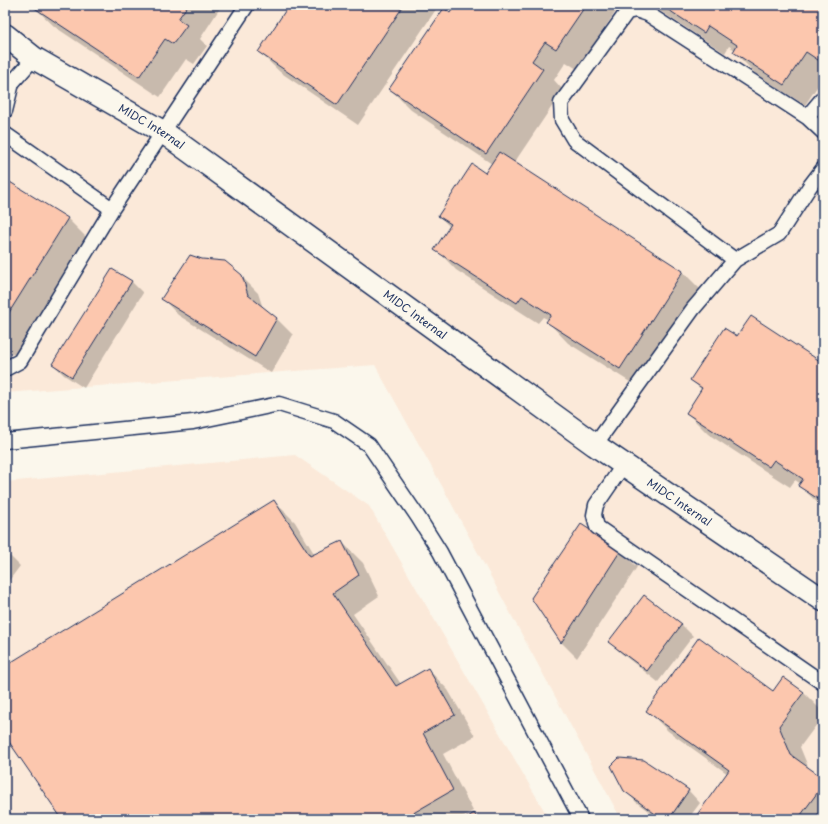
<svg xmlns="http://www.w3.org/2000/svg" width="828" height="824" font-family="'Playpen Sans',sans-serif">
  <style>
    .built { fill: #fbe9d9 }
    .shadow { fill: #0003 }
    .building { fill: #fcc7ae; stroke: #1b2f5e }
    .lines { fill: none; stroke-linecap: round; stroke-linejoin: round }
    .lane-casing { stroke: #1b2f5e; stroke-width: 17 }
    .street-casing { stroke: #1b2f5e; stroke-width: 25 }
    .lane { stroke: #fbf7ec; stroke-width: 14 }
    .street { stroke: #fbf7ec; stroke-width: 22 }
    .labels { text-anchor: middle; stroke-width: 3; stroke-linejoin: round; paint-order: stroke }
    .street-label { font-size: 11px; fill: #1b2f5e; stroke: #fbf7ec }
  </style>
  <rect width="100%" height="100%" fill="#fbf7ec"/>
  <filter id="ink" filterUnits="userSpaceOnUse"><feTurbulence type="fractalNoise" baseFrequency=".025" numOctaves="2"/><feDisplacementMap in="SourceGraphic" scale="8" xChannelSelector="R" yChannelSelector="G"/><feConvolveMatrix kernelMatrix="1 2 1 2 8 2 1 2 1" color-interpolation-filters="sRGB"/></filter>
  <g filter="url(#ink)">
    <path class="built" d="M5,5h818v814h-202l-179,-333 -67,-121 -370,28z
      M295,455l74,51 180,313h-544v-337z"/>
    <path class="shadow" d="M36,5h186l-22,34 7,7 -13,18 -8,-5 -26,38 -105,-70 -21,-20z
      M291,5h148l-81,120 -78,-53 -21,-20z
      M456,5h164l-43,64 -11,-7 -12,18 9,10 -49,73 169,109 21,21 -63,96 -73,-46 -20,-21 1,-2 -6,-3 -5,6 -82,-53 -20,-21 14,-22 -11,-11 47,-42 6,-10 -81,-54 -21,-21 61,-75z
      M651,5h172v73l-18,27 -50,-32 -21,-21 1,-2 -6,-4 -4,7z
      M5,180l63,39 21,21 -73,116 -11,-7z
      M202,260l39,16 17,17 5,15 13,10 17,17 -22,38 -93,-58 -16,-17z
      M112,270l20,12 11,11 -59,95 -20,-13 -11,-11z
      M737,338l86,26v144l-23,-22 1,-2 -6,-4 -5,7 -82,-53 -21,-21 15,-23 -11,-10z
      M274,501l21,21 20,33 27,-13 21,21 16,33 -26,18 48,70 27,-15 20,21 27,46 -32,18 30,57 -14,8h-396l-58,-85v-67z
      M5,551l15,15 -15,20z
      M620,551l17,16 -60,91 -16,-16 -29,-44z
      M644,596l38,29 11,11 -35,46 -37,-29 -12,-11z
      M784,678l20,15 19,19v4l-23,31 9,22 14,10v40h-128l33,-45 -60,-43 -21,-21 126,-18z
      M643,761l46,30 11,12 -12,16h-29l-23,-17 -11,-12z"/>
    <path class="building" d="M34,5h154l-10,14 9,6 -14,19 -8,-5 -26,38 -106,-70z
      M289,5h115l-67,100 -79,-53z
      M455,5h131l-30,44 -11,-7 -13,19 11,8 -57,85 -97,-65 55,-81 6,5z
      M661,5h162v54l-2,3 -15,-10 -22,33 -51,-33 4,-7 -29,-19 -4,7z
      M499,152l184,119 -63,98 -74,-47 5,-7 -29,-19 -5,7 -83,-53 17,-26 -13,-8 34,-52 13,9z
      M5,179l63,39 -63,101z
      M190,255l12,4 23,2 17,14 6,20 29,23 -22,39 -94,-58z
      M112,269l20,12 -60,96 -20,-13z
      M751,316l72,47v139l-25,-16 5,-7 -29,-19 -5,7 -83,-54 16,-25 -12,-8 34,-52 13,8z
      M274,500l36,56 32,-15 17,34 -26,18 63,93 32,-18 27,47 -32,18 30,57 -50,29h-341l-57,-83v-70z
      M581,524l40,26 -60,93 -30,-45z
      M644,595l38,29 -35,47 -39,-29z
      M699,637l74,54 10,-14 21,15 -25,34 12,29 32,23v7l-25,34h-104l35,-49 -83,-59z
      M619,758l25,2 45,30 -20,29h-7l-38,-28 -13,-25z
      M474,813l4,6h-13z"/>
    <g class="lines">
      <g class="lane-casing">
        <path id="lane" d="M12,83l22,-25
          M5,88l7,-5 -7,28
          M823,98l-16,19 16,15
          M5,134l107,75
          M735,260l-161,-120 -12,-20 -1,-17 66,-91 9,-2 12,4 159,103
          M5,369l15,-8 92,-152 135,-204
          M5,441l188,-19 86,-18 55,17 35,24 49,72 22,35 141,267
          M595,445l98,-136 42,-49 44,-26 31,-48 13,-17
          M624,464l-28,41 -2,10 3,12 226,156"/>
      </g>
      <g class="street-casing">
        <g id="street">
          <path id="s1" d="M5,35l29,23 129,74 432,313 228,155"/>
        </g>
      </g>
      <use href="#lane" class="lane"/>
      <use href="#street" class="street"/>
    </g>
  </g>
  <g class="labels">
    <g class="street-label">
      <text dy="4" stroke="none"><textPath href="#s1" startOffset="173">MIDC Internal</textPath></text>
      <text dy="4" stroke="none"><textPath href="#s1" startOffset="497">MIDC Internal</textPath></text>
      <text dy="4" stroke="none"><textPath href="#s1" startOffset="821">MIDC Internal</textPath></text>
    </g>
  </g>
  <rect width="828" height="824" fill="none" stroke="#fbf7ec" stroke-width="20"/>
  <rect x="10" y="10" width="808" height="804" fill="none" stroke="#1b2f5e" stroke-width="1.5" filter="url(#ink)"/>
</svg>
